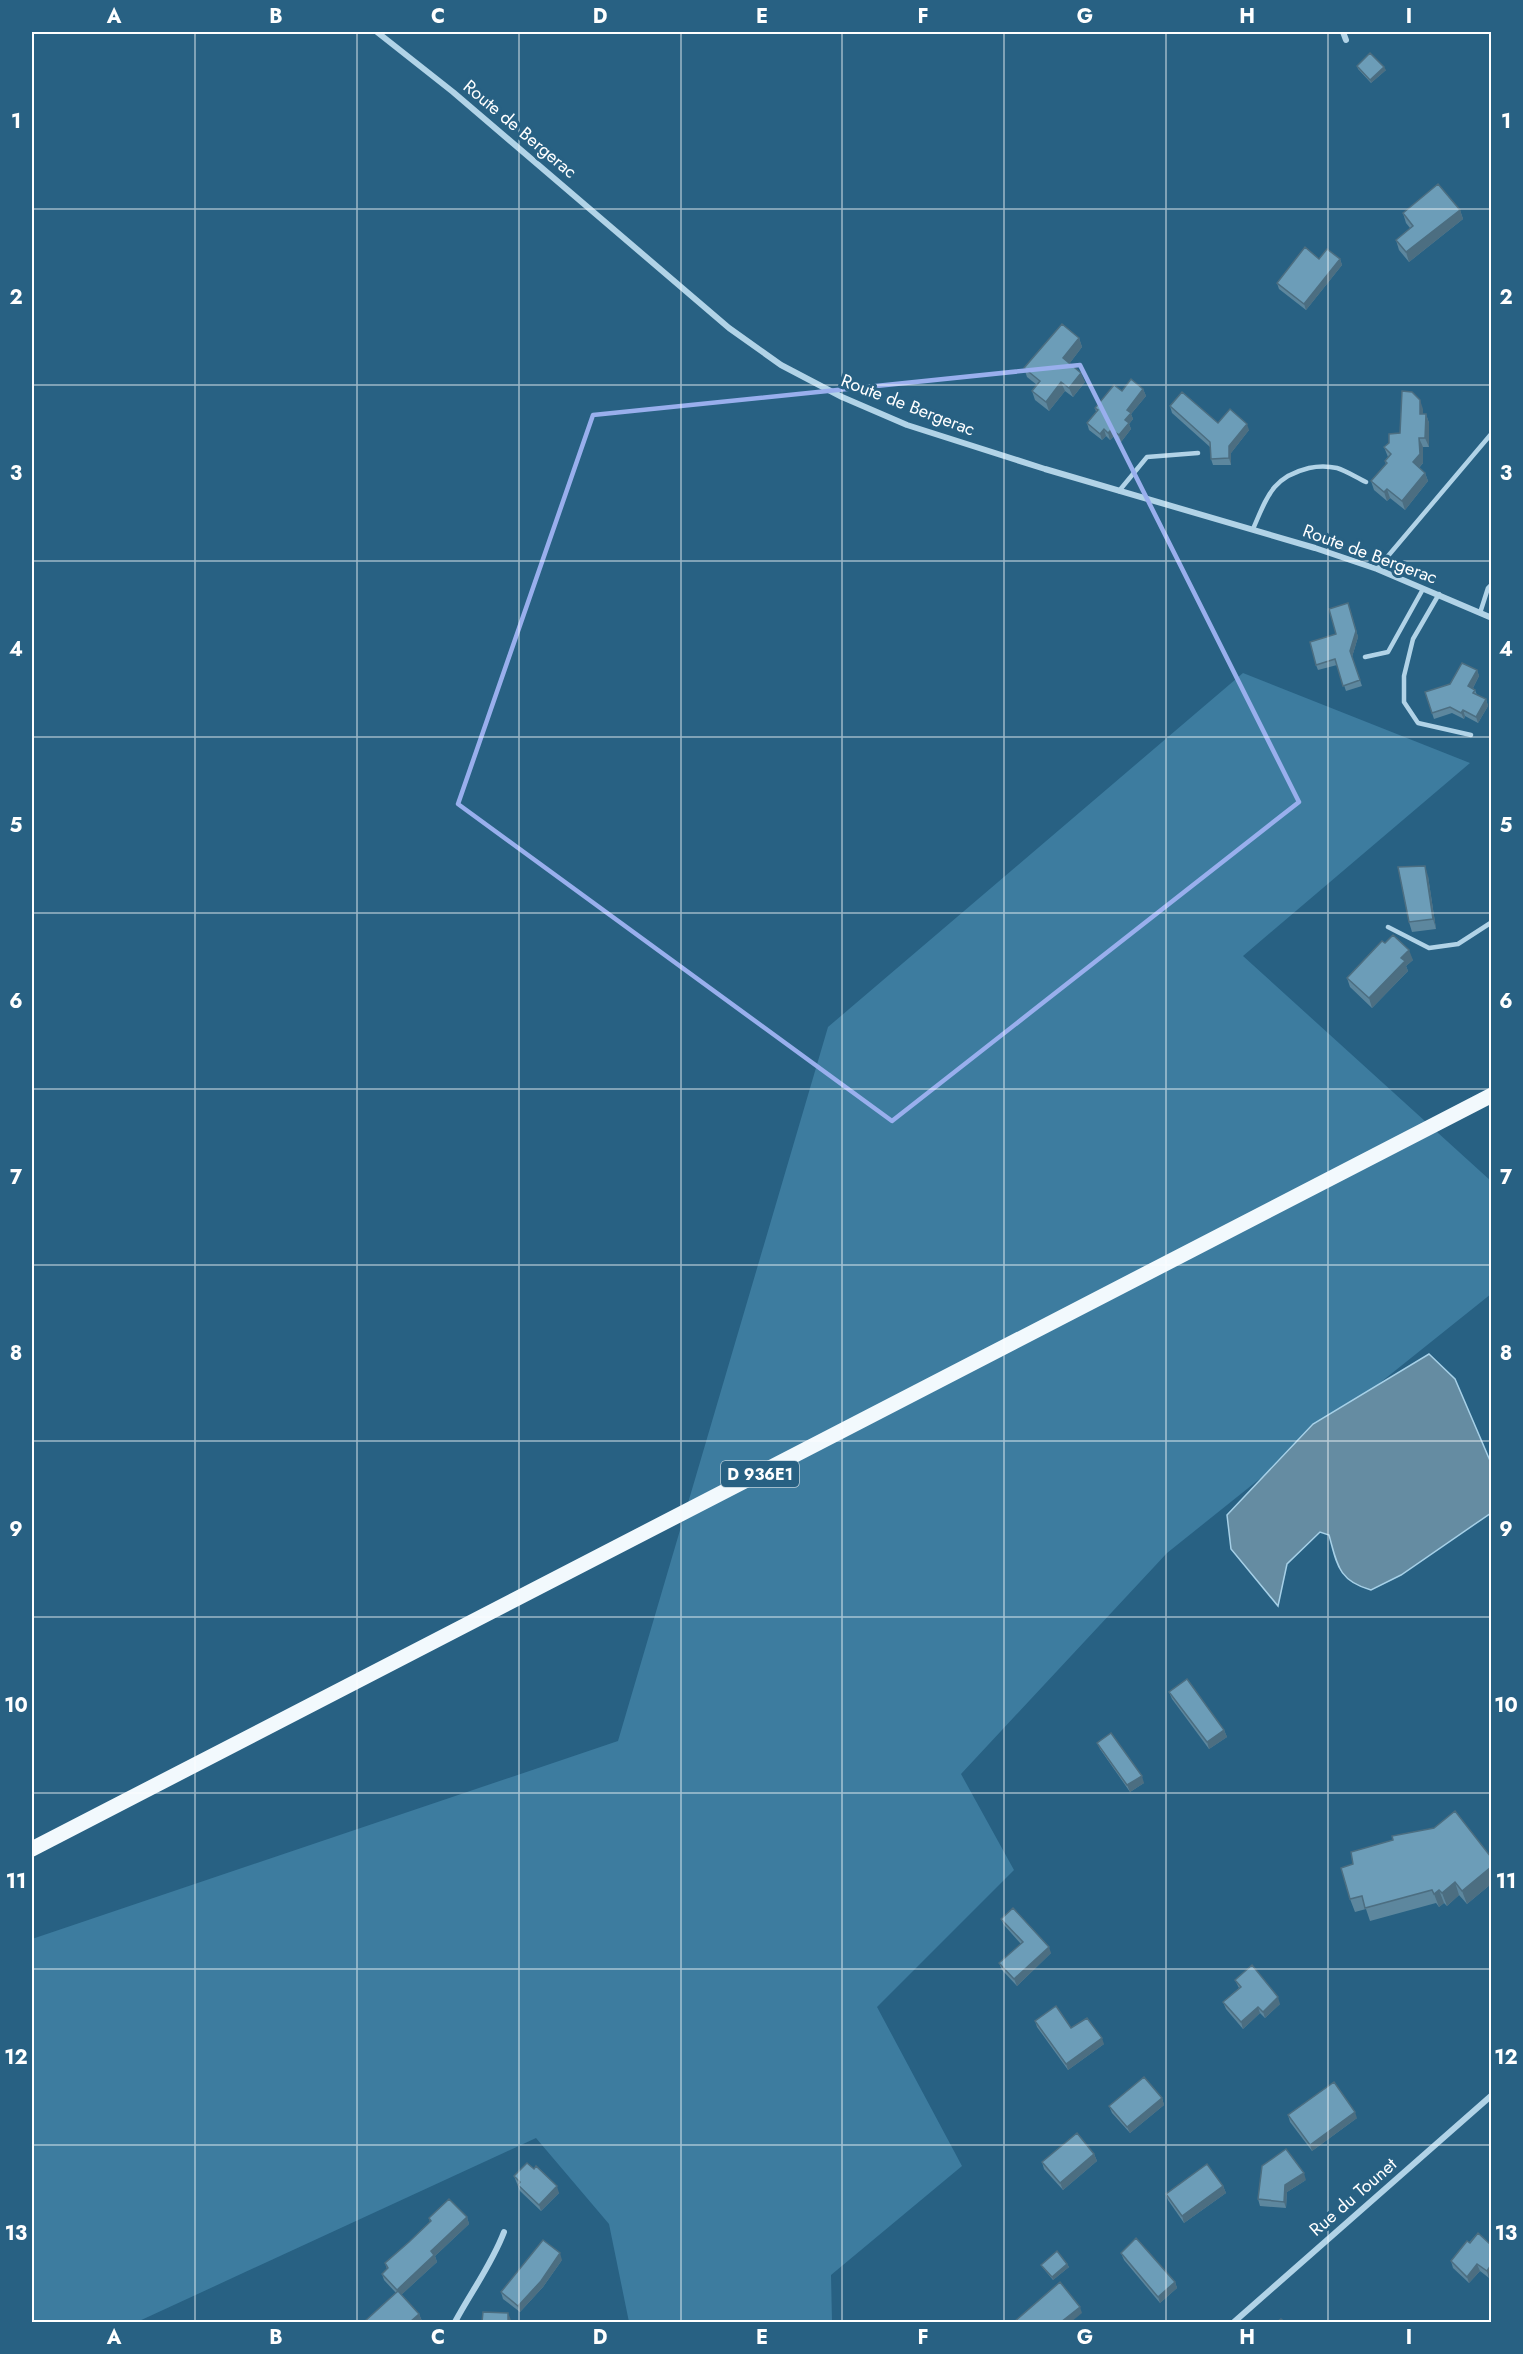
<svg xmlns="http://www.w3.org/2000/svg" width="1523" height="2354" font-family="Jost,sans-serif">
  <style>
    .green { fill: #3d7c9f }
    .water { fill: #658ca2; stroke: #a6d0e7; stroke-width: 1.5 }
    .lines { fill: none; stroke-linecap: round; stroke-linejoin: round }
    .lane { stroke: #b1d3e7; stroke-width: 4.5 }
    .street { stroke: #b1d3e7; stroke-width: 6 }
    .primary { stroke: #f2f9fd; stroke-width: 15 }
    .wall { fill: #5d879e }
    .shaded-wall { fill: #4c6e81 }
    .building { fill: #6c9db8; stroke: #4c6e81; stroke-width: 1.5 }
    .marked { fill: none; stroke: #99afed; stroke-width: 4.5; stroke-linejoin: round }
    .grid { fill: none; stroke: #fff; stroke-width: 1.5; stroke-opacity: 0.55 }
    .labels { text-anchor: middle; stroke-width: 6; stroke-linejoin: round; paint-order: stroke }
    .shield { fill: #286183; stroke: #bed0da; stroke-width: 1.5 }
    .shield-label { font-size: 16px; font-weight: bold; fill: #fff }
    .street-label { font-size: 18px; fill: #fff; stroke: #286183 }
    .neatline { fill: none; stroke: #fff; stroke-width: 2 }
    .grid-label { font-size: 20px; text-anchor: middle; font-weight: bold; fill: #fff }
  </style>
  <rect width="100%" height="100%" fill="#286183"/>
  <path class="green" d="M1243,673l227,90 -227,193 248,225v113l-324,259 -206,221 53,96 -137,137 85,159 -131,109 1,47h-203l-20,-98 -73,-86 -399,184h-105v-383l586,-198 210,-714z"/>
  <path class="water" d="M1429,1354l26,25 36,84v50l-90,62 -30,15c-33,-9 -34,-26 -42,-55l-9,-3 -33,32 -9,42 -47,-57 -4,-34 86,-91z"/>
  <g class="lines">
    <path class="lane" d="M1119,491l28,-34 51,-4
      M1253,529c14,-32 19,-52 56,-61 9,-2 19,-2 28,0 10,3 20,10 29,14
      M1377,569l115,-136
      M1439,594l-26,45 -9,37v26l14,21 53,12
      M1480,613l8,-25 4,-4
      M1365,657l23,-5 35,-63
      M1388,927l41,21 29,-4 34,-22"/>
    <path class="street" d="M377,32l76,60 276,236 52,37 61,32 65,28 138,44 270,79 62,21 115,49
      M1343,32l3,8
      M455,2322c16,-30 37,-58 49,-90
      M1234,2322l258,-227"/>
    <path class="primary" d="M32,1849l1460,-754"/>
  </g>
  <path class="wall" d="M1357,66l29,4 -15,13 -13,-14z
    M1460,210l3,9 -54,43 -10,-12 -3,-10 14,-12 -4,-5 -3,-10z
    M1319,259h21l2,6 -36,45 -27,-21 -2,-6z
    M1079,338l3,9 -13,17 16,18 -12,15 -8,-6 -16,20 -14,-11 -3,-9 5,-6 -10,-8 -3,-9z
    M1143,389l3,7 -15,18 2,5 -4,5 2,5 -10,13 -7,-6 -4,4 -4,-4 -4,4 -13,-10 -2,-7 9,-11 -1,-4 27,-17z
    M1170,406l48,17 31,7 -18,23v12h-18l-2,-6 -1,-12 -38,-34z
    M1423,409v5h3l3,9v24h-6v16l-4,5 6,5 3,8 -23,29 -15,-12 -3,3 -13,-11 -3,-9 15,-16 -1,-4 3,-4 -4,-10 16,-14z
    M1350,609l8,28 -6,20 10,29 -16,5 -9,-26 -19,5 -2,-5 20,-31z
    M1477,670l2,6 -6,12 2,2 2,5 9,4 2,7 -10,17 -13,-7 -1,3 -12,-6 -18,6 -9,-27 25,-8z
    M1428,876l8,53 -24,3 -3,-10z
    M1385,943l28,17 -7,6 2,5 -36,37 -22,-21 -3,-9z
    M1169,1692l55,38 3,7 -18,12 -37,-50z
    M1097,1743l47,40 -14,9 -30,-43z
    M1491,1857v27l-24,20 -8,-9 -12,11 -3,-3 -5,4 -3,-4 -66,18 -4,-12 -11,3 -5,-13z
    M1001,1919l50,34 -34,33 -15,-16 -3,-7 22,-19 -17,-19z
    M1235,1980l45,24 -15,14 -5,-5 -17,16 -17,-20 -3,-7 16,-14z
    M1035,2021l36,7 33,16 -36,26 -31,-43z
    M1162,2098l2,7 -34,28 -18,-20 -3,-7z
    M1288,2115l69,3 -45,33 -22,-29z
    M1094,2154l3,7 -34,29 -19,-21 -2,-7z
    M534,2169l25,24 -18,18 -21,-20 -6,-15z
    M1306,2180l-19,12 -1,16 -26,-2 -2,-7z
    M1223,2186l3,7 -42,30 -16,-23 -2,-6z
    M467,2217l2,7 -34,32 2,6 -36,33 18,19 3,7 -38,-41 -2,-6 5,-5 -2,-6 24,-21 21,-20 -1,-4z
    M1478,2233l11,45 -9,-7 -11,12 -16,-15 -2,-7z
    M1121,2253l54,29 2,6 -17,15 -36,-43z
    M562,2260l-19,27 -23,25 -17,-13 -2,-7z
    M1067,2264l2,3 -16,13 -10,-12 -2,-3z"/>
  <path class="shaded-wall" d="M1384,67l2,3 -15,13 -1,-3z
    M1460,210l3,9 -54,43 -3,-10z
    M1340,259l2,6 -36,45 -2,-6z
    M1079,338l3,9 -16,21 -3,-10z
    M1081,373l4,9 -12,15 -4,-9z
    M1061,382l4,9 -16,20 -3,-9z
    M1143,389l3,7 -15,18 2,5 -4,5 2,5 -10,13 -2,-7 6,-15 2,-10z
    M1420,400l3,9v14l-3,-9z
    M1426,414l3,9v24l-4,-9z
    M1247,424l2,6 -18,23v12l-2,-7v-12z
    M1104,429l2,7 -4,4 -2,-6z
    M1111,430l3,6 -4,4 -2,-7z
    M1419,438l4,9v16l-7,8 -3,-9z
    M1425,473l3,8 -23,29 -3,-9z
    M1387,489l3,9 -3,3 -3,-9z
    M1348,603l10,34 -6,20 10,29 -12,-35z
    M1477,670l2,6 -8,16 -3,-6z
    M1486,699l2,7 -10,17 -2,-6z
    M1463,710l2,6 -1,3 -3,-6z
    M1425,866l3,10 8,53 -3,-10z
    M1409,950l4,10 -7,6 2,5 -36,37 -3,-10 32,-40z
    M1224,1730l3,7 -18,12 -2,-7z
    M1142,1776l2,7 -14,9 -3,-7z
    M1491,1867v17l-24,20 -5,-13z
    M1455,1882l4,13 -12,11 -5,-13z
    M1439,1890l5,13 -5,4 -5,-13z
    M1049,1947l2,6 -34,33 -3,-7z
    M1278,1997l2,7 -15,14 -2,-6z
    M1258,2007l2,6 -17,16 -2,-7z
    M1102,2038l2,6 -36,26 -2,-6z
    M1162,2098l2,7 -34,28 -3,-6z
    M1355,2112l2,6 -45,33 -2,-6z
    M1094,2154l3,7 -34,29 -3,-7z
    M1304,2173l2,7 -19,12 -1,16 -2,-6 1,-17z
    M557,2186l2,7 -18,18 -2,-6z
    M1223,2186l3,7 -42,30 -2,-7z
    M467,2217l2,7 -34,32 2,6 -38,35 -2,-7 34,-39z
    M560,2253l2,7 -19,27 -23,25 -2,-6z
    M1067,2264l2,3 -16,13 -1,-3z
    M1477,2264l3,7 -11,12 -2,-6z
    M1491,2265v10l-2,3 -2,-7z
    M1175,2282l2,6 -17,15 -2,-6z
    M1080,2307l2,6 -11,9h-10z
    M508,2313l3,7 -1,2h-2z
    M419,2314l3,7 -2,1h-10z"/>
  <path class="building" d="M1370,53l14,14 -14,13 -13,-14z
    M1438,184l22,26 -54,42 -10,-12 17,-14 -10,-13z
    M1305,247l14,12 8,-10 13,10 -36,45 -27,-21z
    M1062,324l17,14 -16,20 18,15 -12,15 -8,-6 -15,20 -14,-11 8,-10 -16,-13z
    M1131,379l12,10 -16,21 4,3 -6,7 4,3 -10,12 -8,-5 -3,3 -4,-4 -4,5 -13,-11 11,-13 -3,-2 19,-23 8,6z
    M1402,391l10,1 8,8v14h6l-1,24h-6l1,16 -7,8 12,11 -23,28 -15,-12 -3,3 -13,-11 16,-18 -2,-2 6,-7 -7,-7 5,-4v-9l11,-1z
    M1182,392l36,31 12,-14 17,15 -18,22v12l-18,1 -1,-17 -40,-36z
    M1348,603l8,28 -6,20 10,29 -17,6 -8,-27 -19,6 -6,-23 26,-8 -7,-25z
    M1462,663l15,7 -9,16 7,4 -2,3 13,6 -10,18 -13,-7 -2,3 -11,-6 -18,6 -7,-21 25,-8z
    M1425,866l8,53 -24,3 -11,-55z
    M1393,935l16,15 -8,8 4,3 -36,37 -22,-20 35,-37 3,2z
    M1187,1679l37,51 -17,12 -38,-50z
    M1111,1733l31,43 -15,9 -30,-42z
    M1455,1811l36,46v10l-29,24 -7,-9 -13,11 -3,-3 -5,4 -2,-4 -67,18 -3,-12 -12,3 -9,-31 12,-4 -2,-12 42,-12 -1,-4 42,-8z
    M1013,1908l36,39 -35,32 -15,-16 24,-21 -22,-23z
    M1252,1965l26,32 -15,15 -5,-5 -17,15 -18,-20 18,-15 -6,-7z
    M1056,2006l15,22 16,-10 15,20 -36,26 -31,-43z
    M1144,2077l18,21 -35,29 -18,-21z
    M1334,2082l21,30 -45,33 -22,-30z
    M1077,2133l17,21 -34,29 -18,-21z
    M1286,2149l18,24 -19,12 -1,17 -26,-3 4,-33z
    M527,2163l7,6 2,-3 21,20 -18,19 -21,-20 2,-3 -6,-6z
    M1207,2164l16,22 -41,30 -16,-22z
    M449,2199l18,18 -36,34 3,4 -37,35 -15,-16 6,-6 -3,-5 24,-21 22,-21 -2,-3z
    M1478,2233l13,12v20l-4,6 -10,-7 -10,13 -16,-16 16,-20 3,2z
    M1136,2238l39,44 -17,15 -37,-44z
    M543,2240l17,13 -19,28 -23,25 -17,-14z
    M1057,2251l10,13 -15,13 -11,-12z
    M1060,2282l20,25 -19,15h-47z
    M398,2291l21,23 -9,8h-46z
    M483,2312l25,1v9h-26z
    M1281,2319l4,3h-8z"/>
  <path class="marked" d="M1080,365l219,437 -407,319 -434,-317 135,-389z"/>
  <path class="grid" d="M195,32v2290M357,32v2290M519,32v2290M681,32v2290M842,32v2290M1004,32v2290M1166,32v2290M1328,32v2290M32,209h1460M32,385h1460M32,561h1460M32,737h1460M32,913h1460M32,1089h1460M32,1265h1460M32,1441h1460M32,1617h1460M32,1793h1460M32,1969h1460M32,2145h1460"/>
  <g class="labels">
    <rect class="shield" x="721" y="1461" width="78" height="26" rx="4.5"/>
    <g class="shield-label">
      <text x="760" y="1480">D 936E1</text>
    </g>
    <g class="street-label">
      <text transform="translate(520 129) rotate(40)" y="6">Route de Bergerac</text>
      <text transform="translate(908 405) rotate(21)" y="6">Route de Bergerac</text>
      <text transform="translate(1370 554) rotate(20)" y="6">Route de Bergerac</text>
      <text transform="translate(1353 2197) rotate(-41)" y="6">Rue du Tounet</text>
    </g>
  </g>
  <rect width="1523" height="2354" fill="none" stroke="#286183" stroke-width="66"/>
  <rect x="33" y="33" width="1457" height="2288" class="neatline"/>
  <g class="grid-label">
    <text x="114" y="23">A</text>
    <text x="276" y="23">B</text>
    <text x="438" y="23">C</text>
    <text x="600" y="23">D</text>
    <text x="762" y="23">E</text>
    <text x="923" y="23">F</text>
    <text x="1085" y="23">G</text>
    <text x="1247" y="23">H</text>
    <text x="1409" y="23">I</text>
    <text x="16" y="128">1</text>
    <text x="1506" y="128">1</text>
    <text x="16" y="304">2</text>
    <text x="1506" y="304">2</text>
    <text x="16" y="480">3</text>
    <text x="1506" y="480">3</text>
    <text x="16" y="656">4</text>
    <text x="1506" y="656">4</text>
    <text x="16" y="832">5</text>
    <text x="1506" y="832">5</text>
    <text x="16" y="1008">6</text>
    <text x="1506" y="1008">6</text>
    <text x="16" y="1184">7</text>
    <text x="1506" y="1184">7</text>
    <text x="16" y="1360">8</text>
    <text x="1506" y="1360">8</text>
    <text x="16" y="1536">9</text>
    <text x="1506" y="1536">9</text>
    <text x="16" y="1712">10</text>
    <text x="1506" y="1712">10</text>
    <text x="16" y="1888">11</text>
    <text x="1506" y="1888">11</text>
    <text x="16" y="2064">12</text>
    <text x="1506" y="2064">12</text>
    <text x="16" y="2240">13</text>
    <text x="1506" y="2240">13</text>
    <text x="114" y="2344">A</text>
    <text x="276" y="2344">B</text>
    <text x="438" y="2344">C</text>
    <text x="600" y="2344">D</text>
    <text x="762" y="2344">E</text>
    <text x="923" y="2344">F</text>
    <text x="1085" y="2344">G</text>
    <text x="1247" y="2344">H</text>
    <text x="1409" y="2344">I</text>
  </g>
</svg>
